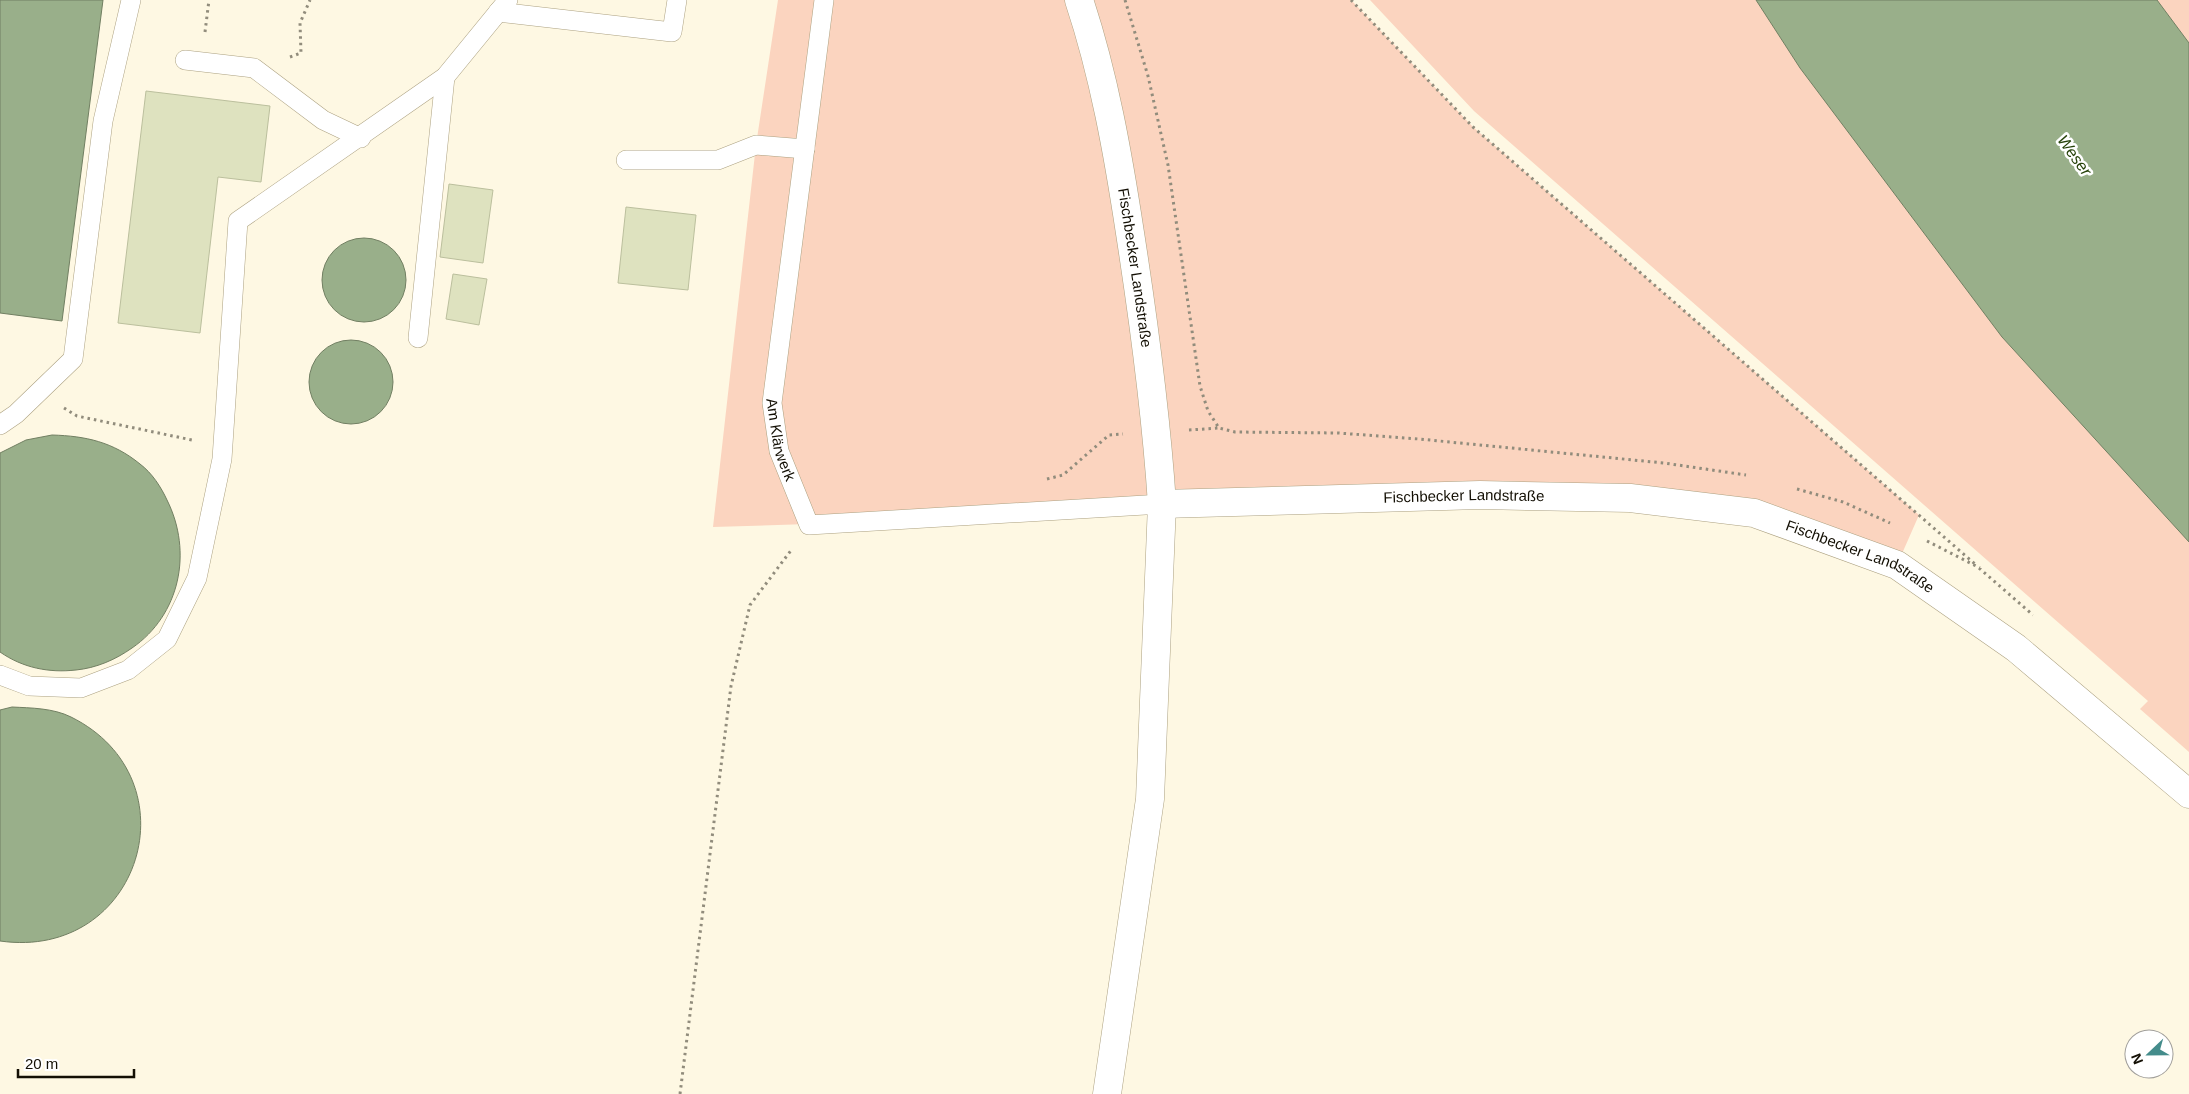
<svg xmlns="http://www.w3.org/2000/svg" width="2189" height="1094" font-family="Arial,sans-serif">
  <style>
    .green { fill: #fbd4bf }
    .water { fill: #99af8a; stroke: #717f62 }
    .building { fill: #dee2bf; stroke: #bbbf9d }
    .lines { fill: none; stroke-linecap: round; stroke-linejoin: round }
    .service-casing { stroke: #aca181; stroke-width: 20 }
    .tertiary-casing { stroke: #aca181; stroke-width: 29 }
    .primary-casing { stroke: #aca181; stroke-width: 29 }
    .trunk-casing { stroke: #aca181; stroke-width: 29 }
    .path { stroke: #918c7c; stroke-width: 3; stroke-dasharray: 2.5 4; stroke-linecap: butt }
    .service { stroke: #fff; stroke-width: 19 }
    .tertiary { stroke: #fff; stroke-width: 28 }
    .primary { stroke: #fff; stroke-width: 28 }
    .trunk { stroke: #fff; stroke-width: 28 }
    .labels { text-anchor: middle; stroke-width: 5; stroke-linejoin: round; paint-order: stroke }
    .street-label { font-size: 15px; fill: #130f04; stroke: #fff }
    .water-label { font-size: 16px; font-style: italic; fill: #264209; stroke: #fff }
  </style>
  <rect width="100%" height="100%" fill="#fef8e3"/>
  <path class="green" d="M778,0h573l122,127 446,388 -22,50 -143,-52 -124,-15 -917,29 43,-382z
    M1370,0h386l44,68 202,269 187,205v210l-49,-43 8,-8 -674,-590z
    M2157,0h32v43z"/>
  <path class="water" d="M0,0h103l-41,321 -62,-8z
    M1756,0h401l32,43v499l-187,-205 -202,-269z
    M322 280a42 42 0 1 1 84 0a42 42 0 1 1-84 0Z
    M309 382a42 42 0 1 1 84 0a42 42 0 1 1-84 0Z
    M52,435c34,1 61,7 88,29 12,9 21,23 27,36 26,52 13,115 -35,148 -17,12 -36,20 -56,22 -27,3 -53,-2 -76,-18v-199l26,-13z
    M12,707c19,1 41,1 59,10 125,62 70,244 -71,224v-231z"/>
  <path class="building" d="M146,91l124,15 -9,76 -43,-5 -18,156 -82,-10z
    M449,184l44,6 -10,73 -43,-6z
    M626,207l70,8 -8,75 -70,-7z
    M453,274l34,5 -8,46 -33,-6z"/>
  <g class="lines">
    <g class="service-casing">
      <g id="service">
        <path id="s1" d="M824,0l-52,403 7,48 30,74 353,-21"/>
        <path d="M498,12l174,20 5,-32"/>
        <path d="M185,60l69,8 69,52 38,18"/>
        <path d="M626,160h92l38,-15 49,4"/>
        <path d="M418,338l27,-261"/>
        <path d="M0,425l16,-11 57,-55 30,-238 28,-121"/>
        <path d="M0,675l29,11 52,2 47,-18 39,-31 30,-61 25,-119 16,-238 207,-144 63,-77"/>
      </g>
    </g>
    <g class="tertiary-casing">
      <g id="tertiary">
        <path id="s2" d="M1162,504l318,-9 150,3 124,15 143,52 119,83 173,146"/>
      </g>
    </g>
    <g class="primary-casing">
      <g id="primary">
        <path id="s3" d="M1079,0c25,75 39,154 51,233 14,90 26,180 32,271"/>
      </g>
    </g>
    <g class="trunk-casing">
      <path id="trunk" d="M1107,1094l43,-295 12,-295"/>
    </g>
    <path class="path" d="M1125,0l23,76 20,89 32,221 8,25 11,17 16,4 103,1 81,6 245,24 82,12
      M1351,0l122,127 502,437
      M205,32l4,-32
      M290,57l11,-4 -1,-30 10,-23
      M64,408l13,8 115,24
      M1189,430l30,-2
      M1047,479l16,-4 46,-40 14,-1
      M1797,489l46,13 47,21
      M1927,541l53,27
      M1979,568l54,47
      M680,1094l51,-408 19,-81 42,-56"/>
    <use href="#service" class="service"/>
    <use href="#tertiary" class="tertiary"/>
    <use href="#primary" class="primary"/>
    <use href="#trunk" class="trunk"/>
  </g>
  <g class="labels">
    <g class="street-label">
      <text dy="5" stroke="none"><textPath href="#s3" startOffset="274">Fischbecker Landstraße</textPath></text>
      <text dy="5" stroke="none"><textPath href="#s1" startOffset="444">Am Klärwerk</textPath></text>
      <text dy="5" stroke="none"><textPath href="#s2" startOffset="302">Fischbecker Landstraße</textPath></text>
      <text dy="5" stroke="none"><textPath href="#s2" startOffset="708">Fischbecker Landstraße</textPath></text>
    </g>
    <g class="water-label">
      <text transform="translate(2075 155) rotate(54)" y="6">Weser</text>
    </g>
  </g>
  <g transform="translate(2149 1054) rotate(248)"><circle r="24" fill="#ffffff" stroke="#a19f9b"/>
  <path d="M0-4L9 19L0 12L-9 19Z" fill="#448c8b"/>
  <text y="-8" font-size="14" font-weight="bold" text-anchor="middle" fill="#130f04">N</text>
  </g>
  <path d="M18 1069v8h116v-8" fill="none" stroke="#130f04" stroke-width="2.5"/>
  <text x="25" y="1069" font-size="15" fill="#130f04" stroke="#ffffff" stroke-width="4" paint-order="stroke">20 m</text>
</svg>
